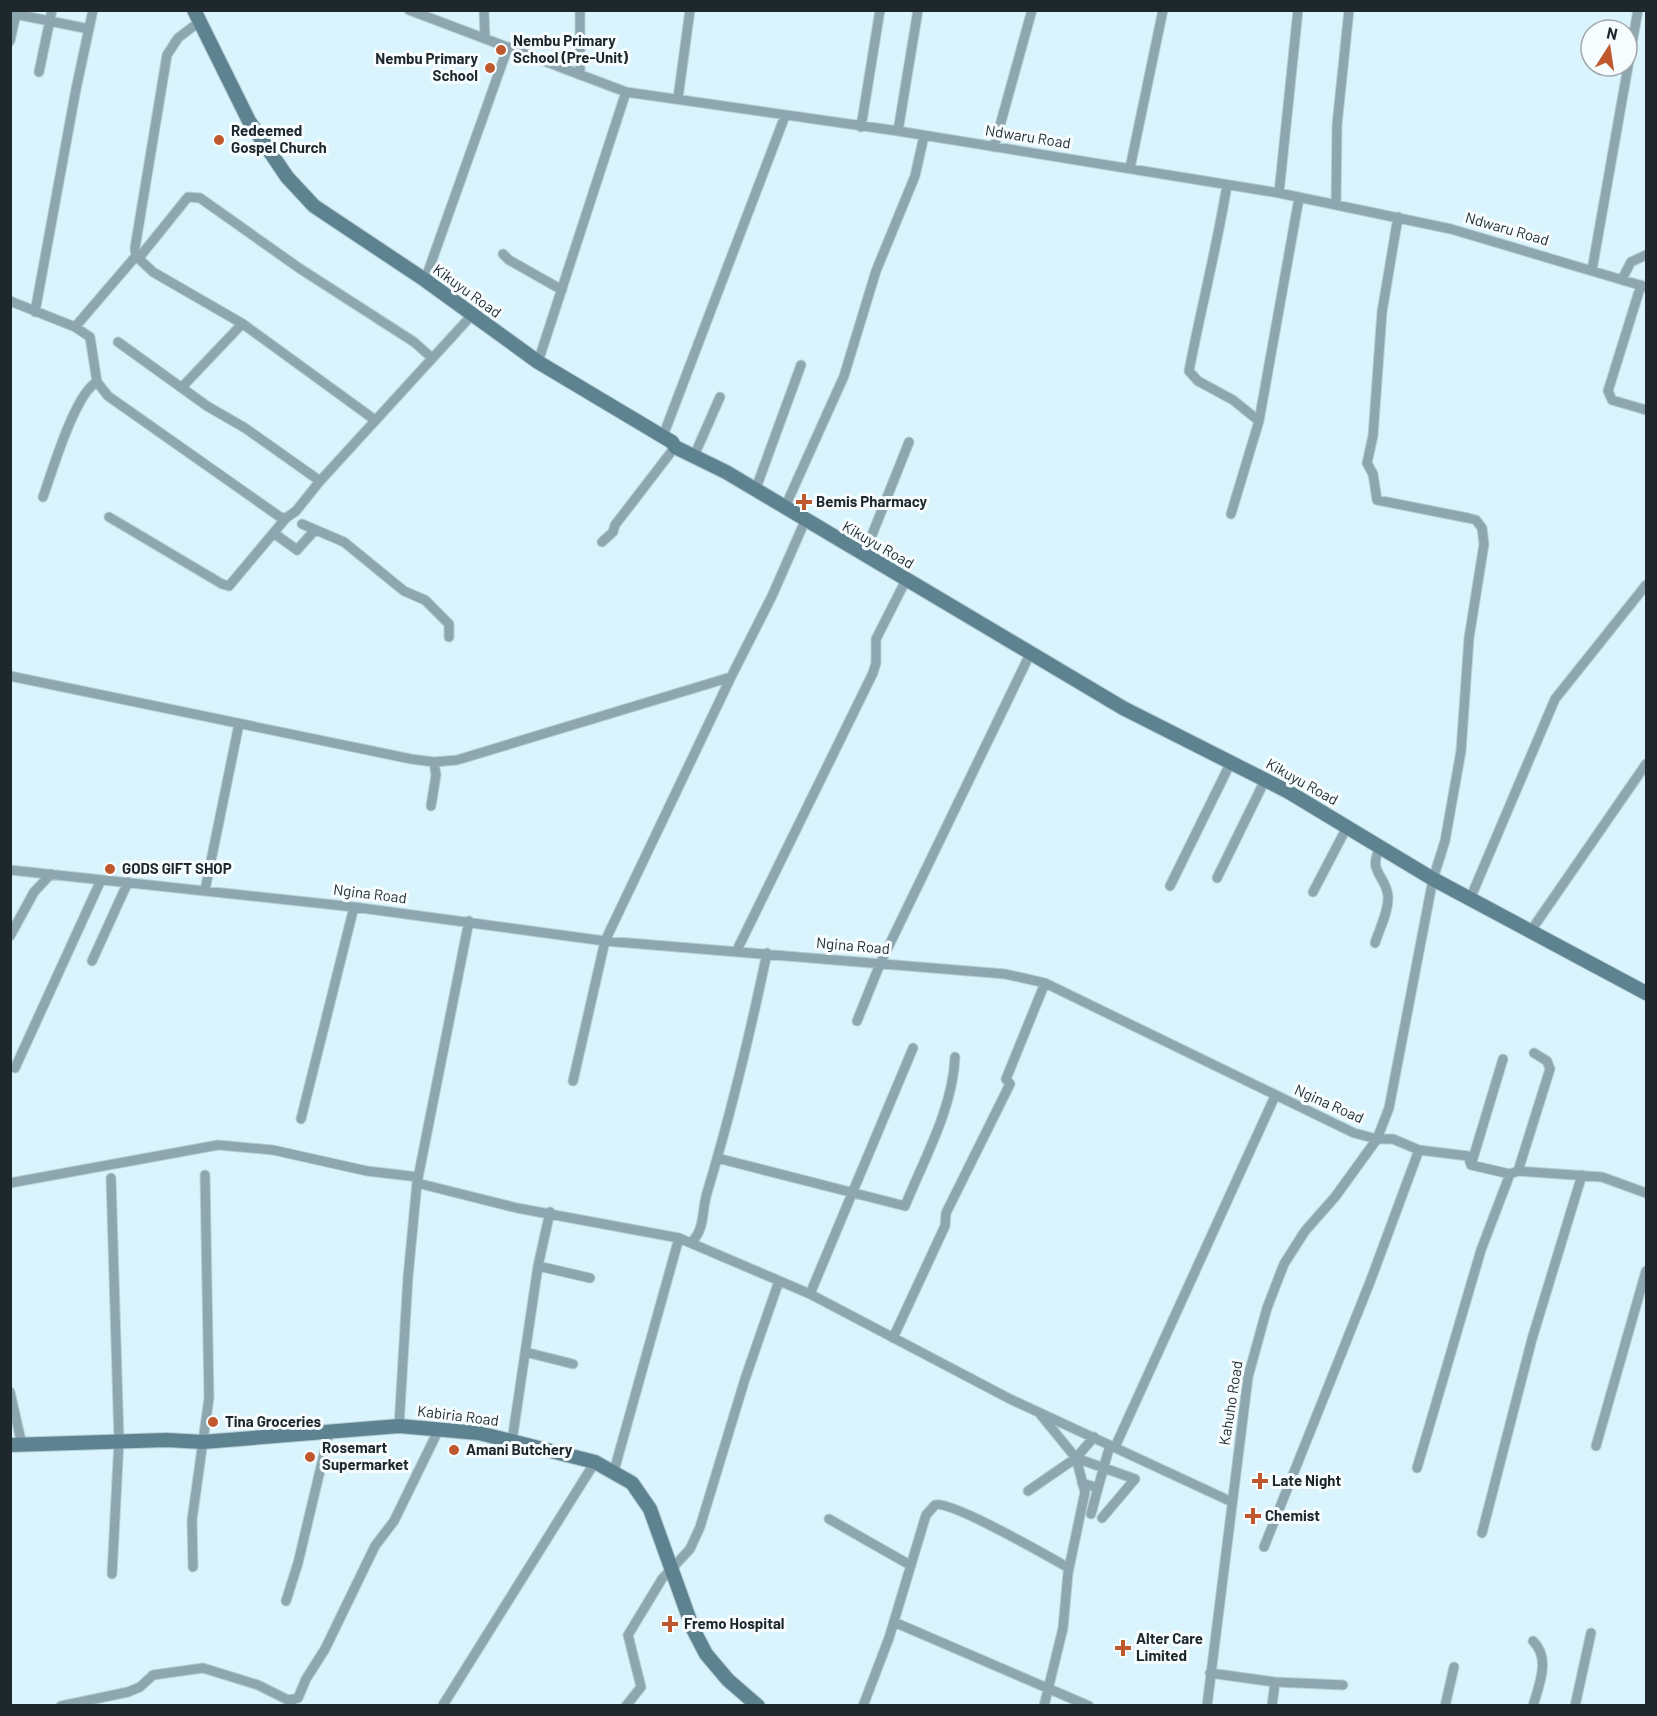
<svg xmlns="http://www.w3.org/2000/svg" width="1657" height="1716" font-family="Barlow,sans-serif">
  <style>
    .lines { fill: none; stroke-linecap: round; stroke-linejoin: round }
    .minor-casing { stroke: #b7cfd7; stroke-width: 11 }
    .secondary-casing { stroke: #b7cfd7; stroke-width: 16 }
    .minor { stroke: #8ea6af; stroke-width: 9 }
    .secondary { stroke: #5e8390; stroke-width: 14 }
    .poi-dot { fill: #bf582d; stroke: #f7fdff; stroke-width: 2 }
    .labels { text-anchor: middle; stroke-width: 6; stroke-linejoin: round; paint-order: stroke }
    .poi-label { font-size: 15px; font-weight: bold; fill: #1e282c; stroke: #f7fdff; text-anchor: start }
    .street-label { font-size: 15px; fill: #1e282c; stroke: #f7fdff }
  </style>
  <rect width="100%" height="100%" fill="#d9f4fd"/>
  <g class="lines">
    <g class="minor-casing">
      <path id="minor" d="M409,10l217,82 272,39 381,62 172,36 195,58
        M484,10l1,29
        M10,13l79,16
        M10,41l7,-31
        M39,72l13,-62
        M580,75v-65
        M678,98l12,-88
        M861,127l19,-117
        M898,131l20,-121
        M994,147l38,-137
        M1130,168l33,-158
        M1227,185c-10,62 -26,123 -38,186l9,10 35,19 26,21
        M1279,193l19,-183
        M1336,205l1,-80 12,-115
        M503,254l6,6 53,30
        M136,256l17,16 90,52 132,96
        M138,259l50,-62 12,1 99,70 115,74 18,16
        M1592,270l46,-260
        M1622,279l9,-17 15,-7
        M425,280l83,-233
        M1641,285l-33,106 4,9 34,10
        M10,301l65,26 15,10 7,45 11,14 172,121 6,1 10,-7 24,-30 151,-165
        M35,312l41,-223 17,-79
        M75,327l61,-71 -1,-8 32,-193 11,-17 21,-16
        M118,342l89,64 38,22 75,53
        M538,362l88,-270
        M183,386l59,-62
        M663,436l122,-320
        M694,456l26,-59
        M755,491l46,-126
        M43,497c9,-25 32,-104 54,-115
        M785,507l59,-131 32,-105 39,-95 9,-40
        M1231,514l28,-93 40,-223
        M109,517l113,67 7,2 57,-68
        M302,524l42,18 60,49 21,9 24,24v13
        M275,534l22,16 17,-19
        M602,542l11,-10 2,-7 60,-78
        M864,555l45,-113
        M10,676l401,83 23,3 23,-2 274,-83
        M431,806l5,-31 -2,-13
        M10,870l344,37 251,34 400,33 40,9 309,150 23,6h16l26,11 49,6 3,9 39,9 8,-3 84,6 44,16
        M1217,878l48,-98
        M1170,886l61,-124
        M205,890l34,-166
        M1313,892l34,-65
        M1470,899l85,-200 91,-114
        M1530,932l116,-168
        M10,936l24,-44 17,-18
        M1375,943c4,-13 14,-32 13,-47 -2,-21 -22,-25 -7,-49
        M737,950l136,-277 3,-10v-24l30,-59
        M92,961l36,-79
        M857,1021l23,-57 151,-312
        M15,1068l86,-188
        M573,1081l32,-140 126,-264 41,-81 33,-75
        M301,1119l53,-212
        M717,1158l188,48c19,-47 48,-98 50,-149
        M1471,1165l32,-106
        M1518,1171l32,-102 -3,-8 -13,-8
        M111,1178l8,263 -7,133
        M10,1183l208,-38 55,5 94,21 51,6
        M417,1183l100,25 162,30 131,56 200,105 222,103
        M691,1243c15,-16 10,-30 16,-50 24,-80 43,-159 60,-240
        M538,1266l52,12
        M810,1294l103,-246
        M893,1338l52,-112 1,-13 64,-129 -4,-5 39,-96
        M525,1352l48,12
        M10,1392l12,53
        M1040,1414l36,44 59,21 -33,39
        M399,1426l9,-149 9,-94 52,-262
        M512,1441l26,-175 12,-54
        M1596,1446l50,-175
        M1115,1447l160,-351
        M1417,1468l64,-218 29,-76
        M614,1471l65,-233
        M1082,1483l16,5 -7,26
        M1098,1488l12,-43
        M1028,1491l48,-33
        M829,1519l81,46
        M1482,1533l50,-194 50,-164
        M1264,1547l106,-265 49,-132
        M193,1567l-1,-47 17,-122 -4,-223
        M286,1601l12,-38 31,-130
        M894,1622l195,84
        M1533,1641c18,17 6,44 0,65
        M1210,1673l65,9 68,3
        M443,1705l152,-243
        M61,1706l67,-14 12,-5 13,-12 50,-7 55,17 30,15
        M292,1706l-4,-6 10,-2 8,-19 19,-30 50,-103 19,-25 45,-92
        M626,1706l15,-19 -13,-52 34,-56 28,-30 10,-22 45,-148 34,-98
        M863,1706l26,-68 37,-123 9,-10c16,-5 114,52 134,63
        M1044,1706l19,-78 5,-55 17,-81 -9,-34 18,-21
        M1207,1706l41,-329 19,-69 17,-44 21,-33 30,-34 42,-58 12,-31 44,-229 12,-38 16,-90 8,-113 15,-94 -2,-16 -6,-8 -8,-2 -91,-18 -4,-26 -6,-11 6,-27 9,-124 16,-95
        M1272,1706l3,-24
        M1445,1706l9,-39
        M1575,1706l16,-73"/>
    </g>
    <g class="secondary-casing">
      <path id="secondary" d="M194,10l55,111 38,56 27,29 111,74 113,82 134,80 3,5 51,25 397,236 164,83 146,88 213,114
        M10,1445l157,-5 36,2 196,-16 80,7 116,29 37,21 18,26 43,120 13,25 22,26 30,26"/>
    </g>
    <use href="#minor" class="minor"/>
    <use href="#secondary" class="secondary"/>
  </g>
  <g class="poi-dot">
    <circle cx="501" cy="50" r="6"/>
    <circle cx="490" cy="68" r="6"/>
    <circle cx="219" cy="140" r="6"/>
    <path d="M801 493h6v6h6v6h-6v6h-6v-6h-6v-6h6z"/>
    <circle cx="110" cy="869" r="6"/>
    <circle cx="213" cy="1422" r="6"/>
    <circle cx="454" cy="1450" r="6"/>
    <circle cx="310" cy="1457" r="6"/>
    <path d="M1257 1472h6v6h6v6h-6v6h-6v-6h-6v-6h6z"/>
    <path d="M1250 1507h6v6h6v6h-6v6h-6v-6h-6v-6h6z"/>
    <path d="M667 1615h6v6h6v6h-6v6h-6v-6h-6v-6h6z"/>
    <path d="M1120 1639h6v6h6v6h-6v6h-6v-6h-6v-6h6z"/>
  </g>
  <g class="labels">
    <g class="poi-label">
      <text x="513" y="46">Nembu Primary<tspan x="513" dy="17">School (Pre-Unit)</tspan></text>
      <text x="478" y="64" text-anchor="end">Nembu Primary<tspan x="478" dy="17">School</tspan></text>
      <text x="231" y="136">Redeemed<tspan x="231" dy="17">Gospel Church</tspan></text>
      <text x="816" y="507">Bemis Pharmacy</text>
      <text x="122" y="874">GODS GIFT SHOP</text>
      <text x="225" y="1427">Tina Groceries</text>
      <text x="322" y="1453">Rosemart<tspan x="322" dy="17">Supermarket</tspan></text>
      <text x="466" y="1455">Amani Butchery</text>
      <text x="1272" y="1486">Late Night</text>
      <text x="1265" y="1521">Chemist</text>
      <text x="684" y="1629">Fremo Hospital</text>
      <text x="1136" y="1644">Alter Care<tspan x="1136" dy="17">Limited</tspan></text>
    </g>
    <g class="street-label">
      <text transform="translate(1028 137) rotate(9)" y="5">Ndwaru Road</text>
      <text transform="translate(1507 229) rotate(16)" y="5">Ndwaru Road</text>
      <text transform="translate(467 291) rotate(36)" y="5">Kikuyu Road</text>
      <text transform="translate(878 545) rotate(30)" y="5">Kikuyu Road</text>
      <text transform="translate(1302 782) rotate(29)" y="5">Kikuyu Road</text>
      <text transform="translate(370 894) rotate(7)" y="5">Ngina Road</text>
      <text transform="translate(853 946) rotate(5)" y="5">Ngina Road</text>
      <text transform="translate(1329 1104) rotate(24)" y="5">Ngina Road</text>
      <text transform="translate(1231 1403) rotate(-81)" y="5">Kahuho Road</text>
      <text transform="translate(458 1416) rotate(7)" y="5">Kabiria Road</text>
    </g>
  </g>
  <rect width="1657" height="1716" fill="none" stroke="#1e282c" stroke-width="24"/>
  <g transform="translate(1609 48) rotate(12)"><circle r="28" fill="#f7fdff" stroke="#a0a8ab" stroke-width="1.5"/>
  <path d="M0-4.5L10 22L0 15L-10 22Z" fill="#bf582d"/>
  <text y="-9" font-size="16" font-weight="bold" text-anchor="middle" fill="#1e282c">N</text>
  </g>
</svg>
